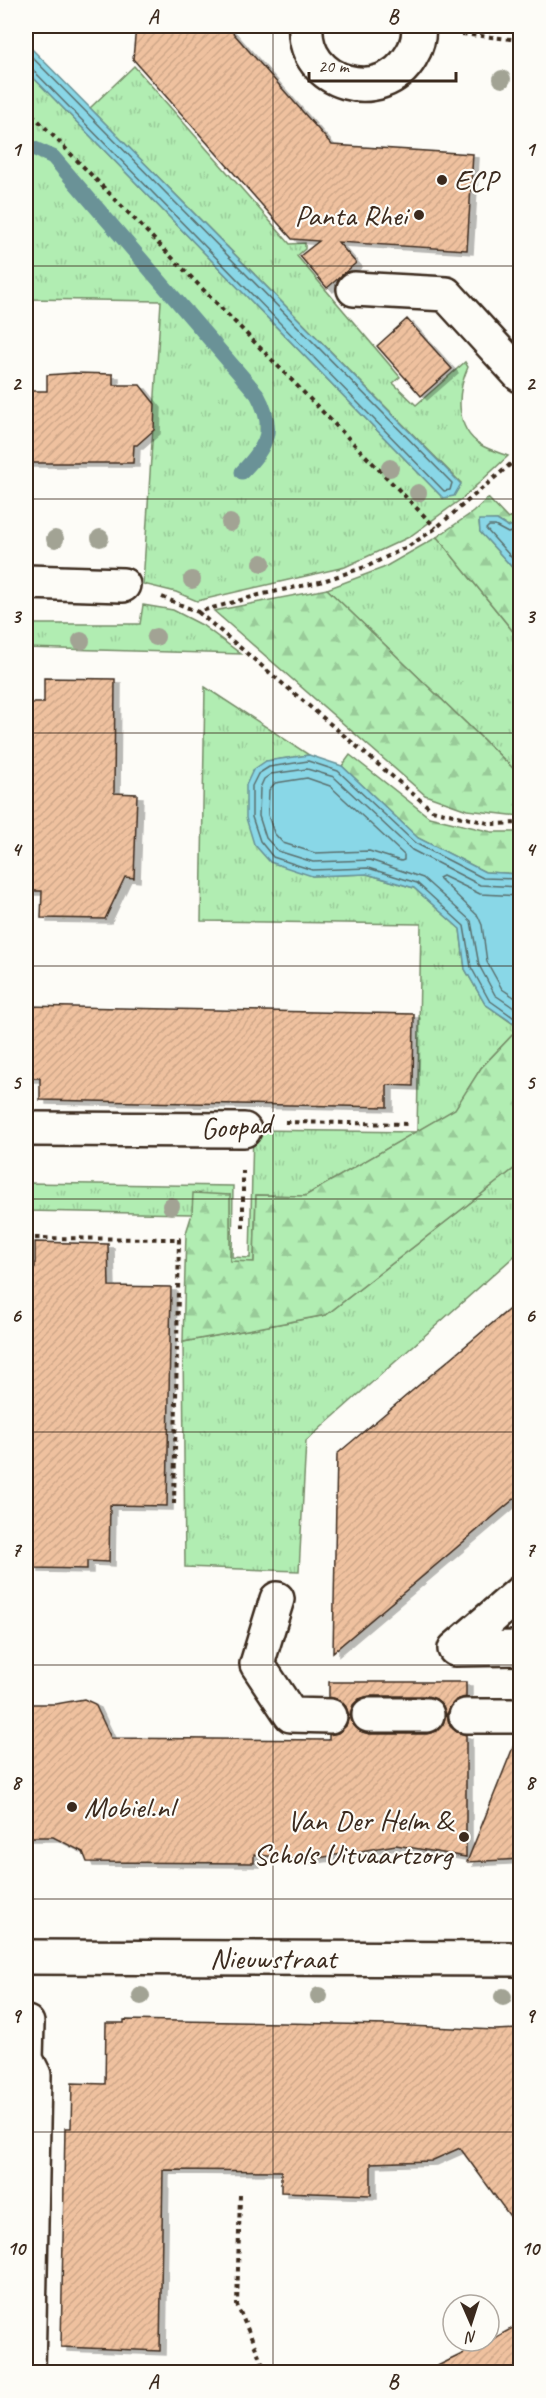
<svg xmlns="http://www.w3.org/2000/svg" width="546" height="2398" font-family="Caveat,sans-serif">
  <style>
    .grass { fill: url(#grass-tufts); stroke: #768c68; stroke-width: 1.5 }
    .forest { fill: url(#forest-firs); stroke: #768c68; stroke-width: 1.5 }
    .water { fill: #89d7e7; stroke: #6a9297; stroke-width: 1.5 }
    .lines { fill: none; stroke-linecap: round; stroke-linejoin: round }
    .shore { stroke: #5a6f6e; stroke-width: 1.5 }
    .stream { stroke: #6a9297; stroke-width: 15 }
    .building { fill: url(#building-hatch); stroke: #3b2a1e; stroke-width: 1.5; fill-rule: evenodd; filter: url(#shadow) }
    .minor-casing { stroke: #3b2a1e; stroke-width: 38 }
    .path { stroke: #3b2a1e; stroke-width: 4; stroke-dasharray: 4.5 4.5; stroke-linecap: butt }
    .minor { stroke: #fdfcf7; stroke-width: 33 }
    .tree { fill: #a2a394 }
    .grid { fill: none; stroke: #3b2a1e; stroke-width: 1.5; stroke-opacity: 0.55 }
    .poi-dot { fill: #3b2a1e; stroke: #fdfcf7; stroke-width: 2 }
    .labels { text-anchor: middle; stroke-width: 4.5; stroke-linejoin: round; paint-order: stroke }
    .poi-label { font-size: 30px; fill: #3b2a1e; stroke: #fdfcf7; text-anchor: start }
    .street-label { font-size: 30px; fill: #3b2a1e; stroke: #fdfcf7 }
    .neatline { fill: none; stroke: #3b2a1e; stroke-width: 2 }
    .grid-label { font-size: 20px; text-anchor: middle; font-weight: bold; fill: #3b2a1e }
  </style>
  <defs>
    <pattern id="grass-tufts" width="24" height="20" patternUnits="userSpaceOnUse" patternTransform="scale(1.5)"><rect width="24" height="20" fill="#b1edb2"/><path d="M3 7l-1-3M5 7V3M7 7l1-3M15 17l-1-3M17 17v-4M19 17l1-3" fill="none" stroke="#99cb99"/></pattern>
    <pattern id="forest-firs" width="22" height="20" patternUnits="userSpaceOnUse" patternTransform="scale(1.5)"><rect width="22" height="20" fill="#b1edb2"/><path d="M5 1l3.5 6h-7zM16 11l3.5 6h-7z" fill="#99cb99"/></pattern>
    <pattern id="building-hatch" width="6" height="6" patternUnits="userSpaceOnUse" patternTransform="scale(1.5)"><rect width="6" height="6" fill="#efc19f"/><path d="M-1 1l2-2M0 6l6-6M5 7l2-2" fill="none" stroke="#cea688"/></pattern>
    <filter id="shadow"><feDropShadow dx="6" dy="4" stdDeviation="0" flood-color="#0004"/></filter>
  </defs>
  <rect width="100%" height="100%" fill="#fdfcf7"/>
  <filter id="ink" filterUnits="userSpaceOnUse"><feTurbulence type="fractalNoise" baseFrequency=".0167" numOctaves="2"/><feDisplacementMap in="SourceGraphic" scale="12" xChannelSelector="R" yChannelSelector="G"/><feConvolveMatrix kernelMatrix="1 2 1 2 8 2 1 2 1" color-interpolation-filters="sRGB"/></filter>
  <g filter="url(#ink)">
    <path class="grass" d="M134,66l156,178 15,-1v6l-8,7 103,121 -7,6 23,22 49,-43 3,5c-11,25 -14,61 13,78 8,5 19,8 27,11l-45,42 -54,39 -64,30 -148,34 -21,-9 -33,-8 18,-283 -135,-2v-229l417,428 18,-15 -371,-375z
      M437,537l83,103v135l-193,-186 56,-21z
      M143,605l30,5 29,15 39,29 -215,-6v-24h114z
      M205,687l104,68 -43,6 46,115 55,-2 47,14 46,41 5,40 20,35 34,24 -38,40 -25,41 -151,87 -49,-1 -2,67h-24v-67l-38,19 -166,-3v-28l207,3 -1,71 18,1 3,-128 164,2 4,-208 -220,-3z
      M520,1164v87l-214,190 -7,130 -114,-4 -2,-225 143,-27z"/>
    <path class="forest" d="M488,498l20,21 12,-10v13l-12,5 -11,-7 -18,1 1,11 40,44v64l-83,-103 36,-25z
      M327,589l193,186v41l-53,-6 -42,-15 -211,-184z
      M350,755l79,62 63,15h28v42l-35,-2 -67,-34 -76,-72z
      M519,1028l1,136 -194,151 -143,27 3,-109 6,-19 1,-21 37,2v66l24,1 2,-67 49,1 150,-87 26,-41z"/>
    <path class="water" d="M26,43l435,441 -7,12 -11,2 -417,-428z
      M479,520h18l11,7 12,-5v54l-40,-44z
      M309,755l33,11 76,72 67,34 35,2v154l-35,-24 -20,-35 -5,-40 -46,-41 -47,-14 -55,2 -42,-14 -16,-18 -8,-26v-33l7,-15 13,-9z"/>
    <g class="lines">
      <path class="shore" d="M26,51l426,432 -2,7 -6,1 -412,-422 -6,-2
        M520,529l-12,4 -13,-7h-6l-3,3 34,38
        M307,778l23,8 74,69v5l-3,1 -32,-10 -54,2 -32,-10 -9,-10 -6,-18 1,-25 6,-7z
        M520,879l-37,-1 -68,-35 -77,-72 -30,-10 -39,6 -11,7 -6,12v31l8,24 13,16 39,13 56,-2 49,15 47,43 7,41 18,33 31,22
        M520,887l-40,-2 -68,-35 -78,-73 -27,-8 -36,5 -7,5 -4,9 -1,28 7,22 12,13 35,11 57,-2 53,18 48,43 8,44 16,30 25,17
        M520,896l-40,-2 -37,-18 -4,2 39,38 4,9 5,37 15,27 18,12"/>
      <path class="stream" d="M26,145l27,12 204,237c19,35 11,51 -15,78"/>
    </g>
    <path class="building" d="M136,26h91l105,119 141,9 -6,96 -129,-8 18,21 -29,25 -27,-32 19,-15 -27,-2 -159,-180z
      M407,319l45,50 -31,27 -44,-50z
      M74,373l39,1v11h27l15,19 -1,26 -17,15h-3l-1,18h-107v-72h21v-16z
      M44,678l71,1 -1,114 23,1 -3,84 -9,-1 -20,42 -64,-1 1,-27h-16v-188h18z
      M26,1006l388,8 -1,72 -26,-1v22l-347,-7v-22h-14z
      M35,1242l73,2 1,42 62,1 -4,219 -57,-1 -1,57 -22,-1v8l-54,-1 -1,-22h-6v-279h9z
      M520,1300v194l-187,158 4,-198z
      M329,1682h137v15l-10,3 -6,7 -3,8 3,11 7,6 9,3v122l-70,-12 -84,14 -15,1 -43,-6v9l-167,-1 -4,-10 -30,-15h-27v-133h30l28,-5 11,5 16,34 218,2v-5l9,-2 8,-7 3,-10 -3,-9 -6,-7 -11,-3zM369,1696h58l9,3 7,7 3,8 -3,10 -6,7 -10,3h-58l-9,-3 -7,-7 -3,-10 3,-9 6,-6z
      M518,1735h2v124l-53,3z
      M124,2020l265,5 106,5 25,-1v201l-60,-82 -29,13 -60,2v32l-90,-3v-21l-118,-1 -3,181 -99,-4 4,-219h6l1,-45 33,1 1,-61h18z
      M520,2324v49h-97l66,-32z"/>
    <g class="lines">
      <g class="minor-casing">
        <path id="minor" d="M306,26c-4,58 76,81 105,30 5,-8 9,-20 7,-30
          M354,289l92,5 74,81
          M26,582l97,3
          M26,1129l218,1
          M277,1599l-20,65 34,51 39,1
          M455,1649l65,-56
          M455,1649l65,-1
          M369,1715h58
          M466,1716h54
          M26,1957l494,2
          M27,2023l-1,36 8,16 -6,297"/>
      </g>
      <path class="path" d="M462,34l58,6
        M26,108l410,420
        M162,597l36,15 61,-17 61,-13 48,-16 41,-20 27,-18 84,-72
        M198,612l234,198 60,14 28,-1
        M285,1122l125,2
        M243,1228v-57
        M26,1238l153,1 -5,265
        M240,2195l-3,110 27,62 -17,5"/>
      <use href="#minor" class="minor"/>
    </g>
    <g class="tree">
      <circle cx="502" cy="79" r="9"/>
      <circle cx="390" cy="468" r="9"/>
      <circle cx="418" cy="493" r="9"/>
      <circle cx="230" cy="523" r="9"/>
      <circle cx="100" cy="538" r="9"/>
      <circle cx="55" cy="539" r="9"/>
      <circle cx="262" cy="563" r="9"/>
      <circle cx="192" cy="580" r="9"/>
      <circle cx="156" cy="637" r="9"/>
      <circle cx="81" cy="641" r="9"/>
      <circle cx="171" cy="1206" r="9"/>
      <circle cx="141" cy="1996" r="9"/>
      <circle cx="319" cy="1996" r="9"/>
      <circle cx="503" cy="1997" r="9"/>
    </g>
  </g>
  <path class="grid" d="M273,26v2346M26,266h494M26,499h494M26,733h494M26,966h494M26,1199h494M26,1432h494M26,1665h494M26,1899h494M26,2132h494"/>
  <g class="poi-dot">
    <circle cx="442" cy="180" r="6"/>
    <circle cx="419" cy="215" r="6"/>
    <circle cx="72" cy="1807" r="6"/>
    <circle cx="464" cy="1837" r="6"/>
  </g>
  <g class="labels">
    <g class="poi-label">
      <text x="454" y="190">ECP</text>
      <text x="407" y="225" text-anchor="end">Panta Rhei</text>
      <text x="84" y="1817">Mobiel.nl</text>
      <text x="452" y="1830" text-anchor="end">Van Der Helm &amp;<tspan x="452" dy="34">Schols Uitvaartzorg</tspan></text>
    </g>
    <g class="street-label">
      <text transform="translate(236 1126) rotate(-5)" y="10">Goopad</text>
      <text x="273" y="1968">Nieuwstraat</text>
    </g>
  </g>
  <rect width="546" height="2398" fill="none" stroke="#fdfcf7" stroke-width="66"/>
  <g transform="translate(471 2323) rotate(177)"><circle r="28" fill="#fdfcf7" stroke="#afa8a0" stroke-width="1.5"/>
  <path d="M0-4.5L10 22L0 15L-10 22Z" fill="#3b2a1e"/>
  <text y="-9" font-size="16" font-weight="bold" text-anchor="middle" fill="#3b2a1e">N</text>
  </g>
  <path d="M309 72v9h147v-9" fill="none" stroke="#3b2a1e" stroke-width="3"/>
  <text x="318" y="72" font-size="18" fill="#3b2a1e" stroke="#fdfcf7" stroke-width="4.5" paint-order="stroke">20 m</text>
  <rect x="33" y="33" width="480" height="2332" class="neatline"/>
  <g class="grid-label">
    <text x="153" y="23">A</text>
    <text x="393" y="23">B</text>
    <text x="16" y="156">1</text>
    <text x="530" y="156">1</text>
    <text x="16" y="390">2</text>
    <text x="530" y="390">2</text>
    <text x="16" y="623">3</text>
    <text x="530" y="623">3</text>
    <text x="16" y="856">4</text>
    <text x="530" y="856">4</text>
    <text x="16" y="1089">5</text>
    <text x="530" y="1089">5</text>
    <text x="16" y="1322">6</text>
    <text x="530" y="1322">6</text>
    <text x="16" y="1556">7</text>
    <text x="530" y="1556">7</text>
    <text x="16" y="1789">8</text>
    <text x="530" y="1789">8</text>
    <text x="16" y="2022">9</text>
    <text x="530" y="2022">9</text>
    <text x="16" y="2255">10</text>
    <text x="530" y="2255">10</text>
    <text x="153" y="2388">A</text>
    <text x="393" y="2388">B</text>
  </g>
</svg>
